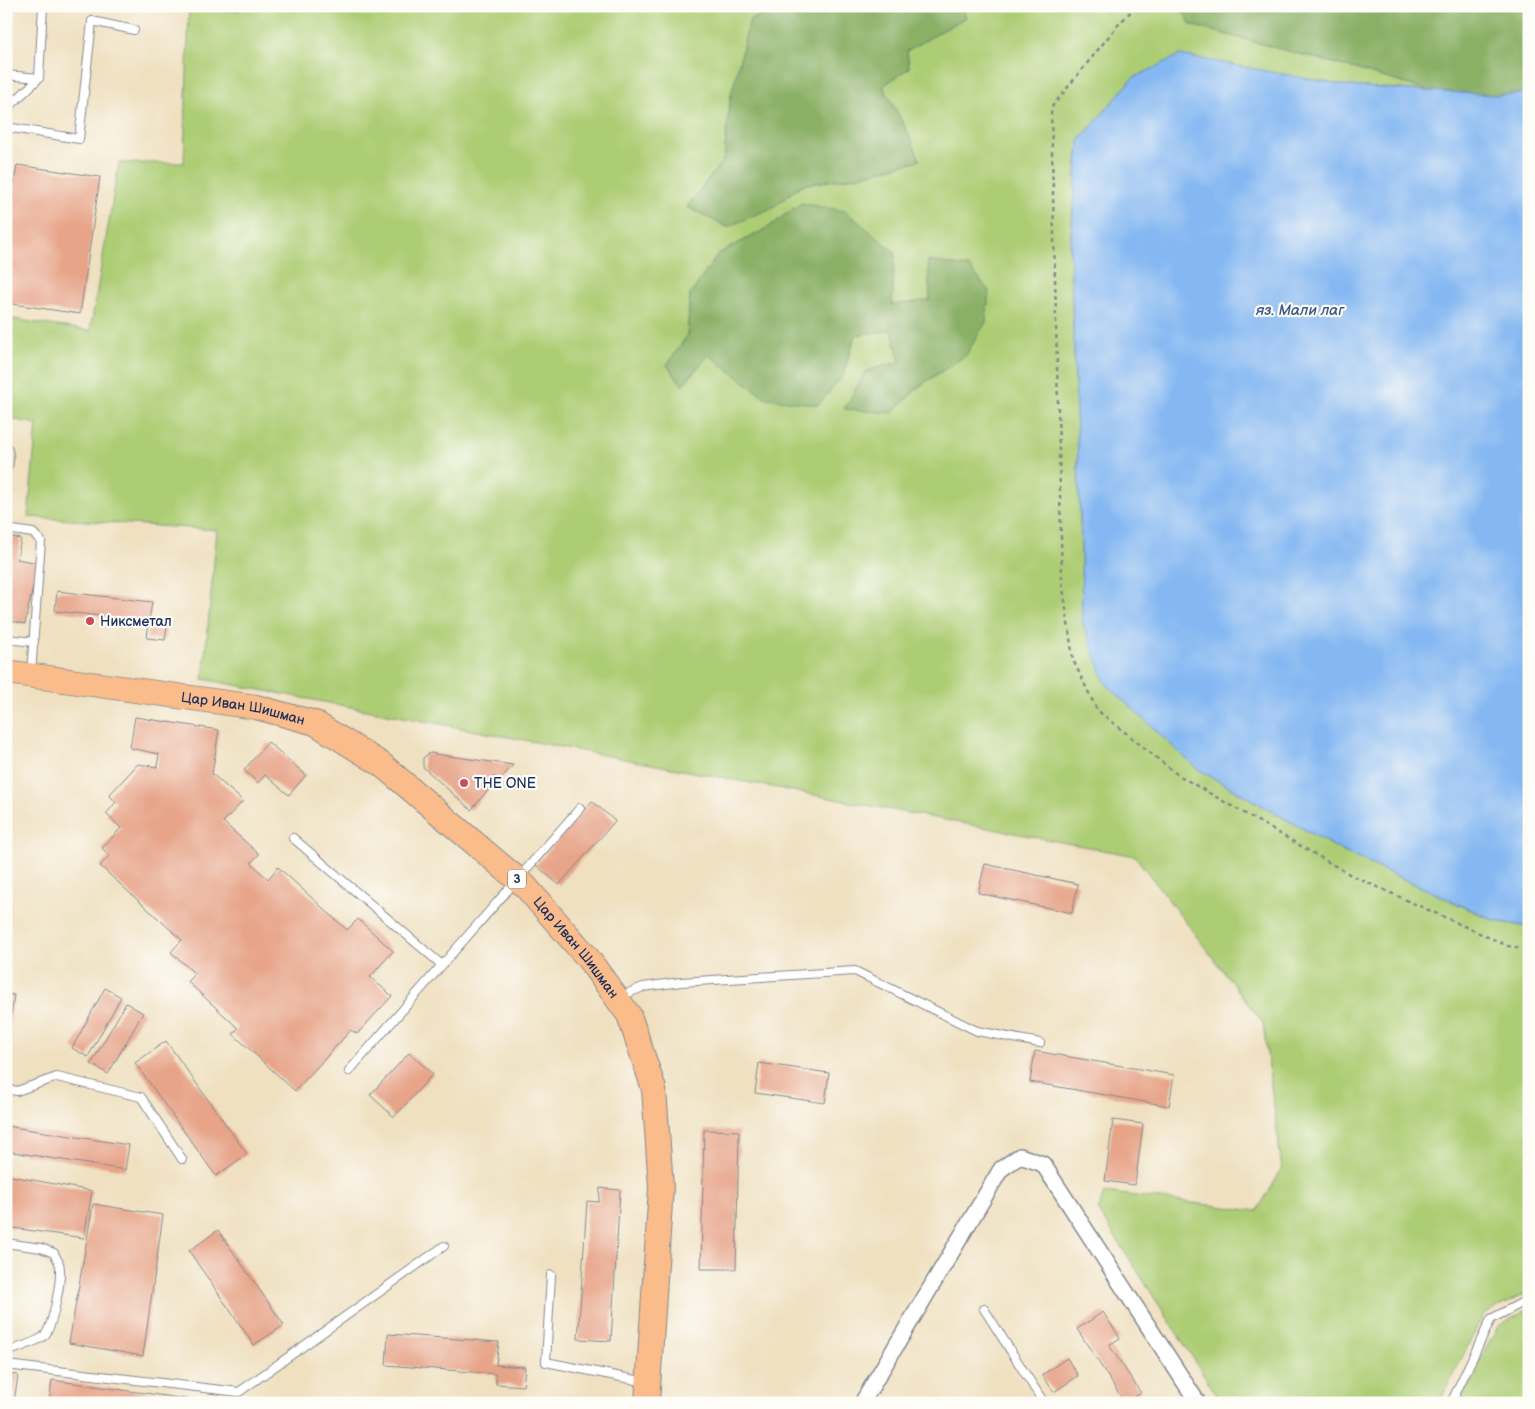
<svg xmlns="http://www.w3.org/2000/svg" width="1535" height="1409" font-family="'Balsamiq Sans',sans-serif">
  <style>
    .green { fill: #adcd74; stroke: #647e69; fill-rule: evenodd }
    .forest { fill: #8ab066; stroke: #527062 }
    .water { fill: #85b8f2; stroke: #5074a8 }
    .building { fill: #e7a489 }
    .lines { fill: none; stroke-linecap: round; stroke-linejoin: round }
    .service-casing { stroke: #85888f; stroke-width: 10 }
    .minor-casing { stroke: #85888f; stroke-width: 18 }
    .primary-casing { stroke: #85888f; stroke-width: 26 }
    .path { stroke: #85888f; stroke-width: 2.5; stroke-dasharray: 4 4; stroke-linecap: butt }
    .service { stroke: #fff; stroke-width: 8 }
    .minor { stroke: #fff; stroke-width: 15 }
    .primary { stroke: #f9bc8a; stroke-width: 24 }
    .poi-dot { fill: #d1495b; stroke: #fdfcf7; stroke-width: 2 }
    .labels { text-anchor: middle; stroke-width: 4.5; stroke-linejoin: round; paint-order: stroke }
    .shield { fill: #fdfcf7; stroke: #5f6c8c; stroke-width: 1 }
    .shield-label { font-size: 12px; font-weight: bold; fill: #1b2f5e }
    .poi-label { font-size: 14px; fill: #1b2f5e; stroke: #fdfcf7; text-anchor: start }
    .street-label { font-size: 14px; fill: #1b2f5e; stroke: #fdfcf7 }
    .water-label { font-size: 15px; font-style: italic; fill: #3b588a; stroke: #fdfcf7 }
  </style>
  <rect width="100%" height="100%" fill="#fdfcf7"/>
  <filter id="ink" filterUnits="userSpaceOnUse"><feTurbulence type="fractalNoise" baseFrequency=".02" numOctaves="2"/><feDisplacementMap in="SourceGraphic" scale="10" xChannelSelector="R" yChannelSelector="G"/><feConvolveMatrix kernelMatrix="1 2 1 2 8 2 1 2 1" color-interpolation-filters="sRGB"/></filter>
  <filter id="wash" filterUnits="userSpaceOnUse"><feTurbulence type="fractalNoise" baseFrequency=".0096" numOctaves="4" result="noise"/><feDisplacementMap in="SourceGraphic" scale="20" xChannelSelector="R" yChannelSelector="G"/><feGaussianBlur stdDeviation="1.12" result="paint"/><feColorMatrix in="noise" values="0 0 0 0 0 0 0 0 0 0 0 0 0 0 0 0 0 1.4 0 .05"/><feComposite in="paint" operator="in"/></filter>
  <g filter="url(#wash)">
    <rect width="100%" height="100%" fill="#efe0c0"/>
    <path class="green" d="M241,6h555l-46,13 -20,81 -6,59 -37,48 85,1 29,-23 53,-8 66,-17 -13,-29 -24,-45 26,-18 -2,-17 59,-34 -4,-11h218l11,19 161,43 78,23 -83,-5 -268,55 -9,106 11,295 1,79 114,147 148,84 151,69 34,6v365l-45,22 -45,89h-217l-124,-193 6,-18 153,19 25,-42 -19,-146 -128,-167 -932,-177 14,-149 -189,-13 9,-93 -31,-6v-100l84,13 29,-168h65l5,-154 51,2zM801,203l91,102 38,-5 -2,-39 38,94 -45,30 -29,28 -26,-42 34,-9 -8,-32 -37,5 -12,41 -77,22 -57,-44 -26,31 -16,-20 20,-29 3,-41 28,-41 51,-27z
      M1529,1309v94h-71l40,-77z"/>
    <path class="forest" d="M796,6h166l4,11 -59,34 2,17 -26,18 24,45 13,29 -66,17 -53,8 -29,23 -45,19 -40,-20 37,-48 6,-59 20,-81z
      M1180,6h349v87l-31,2 -68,-4 -78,-23 -161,-43z
      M801,203l44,8 50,41 -3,53 38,-5 -2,-39 41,6 20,24 -3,31 -20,33 -45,30 -29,28 -48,-4 22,-38 34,-9 -8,-32 -37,5 -12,41 -25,29 -52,-7 -57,-43 -27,30 -15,-20 20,-29 3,-41 28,-41 51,-27z"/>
    <path class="water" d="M1180,55l167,31 151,9 31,-2v834l-33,-6 -152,-69 -148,-84 -90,-84 -24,-63 -1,-79 -11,-295 9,-106 54,-63z"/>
    <g id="blocks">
      <path class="building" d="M17,165l83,12 -20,137 -74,-11v-69z
        M6,439l6,8 2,10 -1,9 -7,11z
        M6,536l15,3 -4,20 21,4 -13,61 -19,-4z
        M57,591l95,11 -3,19 -94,-10z
        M149,621l18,4 -2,15 -18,-2z
        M135,717l84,13 -7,44 31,27 -20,21 36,32 -8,9 17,16 10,-12 69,63 11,-11 35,32 -23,26 22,19 -35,38 -6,-4 -56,61 -62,-57 5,-6 -50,-46 7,-8 -24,-22 11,-12 -82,-74 9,-10 -7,-8 19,-20 -15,-14 10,-12 -7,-7 29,-31 19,3 2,-13 -29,-6z
        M268,742l38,33 -17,20 -24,-20 -7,8 -14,-13z
        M432,753l3,1 78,11 -13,15 -5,-4 -10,10 4,3 -18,21 -48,-43v-9l5,-4z
        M592,801l23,20 -56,64 -23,-20z
        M985,864l93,20 -6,29 -94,-20z
        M105,988l16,9 -33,60 -16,-9z
        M6,994l8,1 -7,48h-1z
        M126,1003l17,10 -35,61 -17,-10z
        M166,1041l81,113 -31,22 -81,-113z
        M1035,1051l139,24 -5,31 -139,-24z
        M409,1053l24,21 -39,43 -24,-22z
        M759,1063l70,10 -4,30 -70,-10z
        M1113,1120l30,4 -8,61 -30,-4z
        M6,1126l123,19 -4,25 -119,-19z
        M704,1130l35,1 -3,138h-35z
        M6,1175l86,16 -8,47 -78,-11z
        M600,1188l20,2 -9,151 -33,-2 9,-138 12,1z
        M93,1204l70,11 -20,141 -74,-13z
        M218,1230l66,95 -30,20 -65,-94z
        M1103,1312l17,26 -11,7 32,48 -16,10 -48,-74z
        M388,1334l111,8 -3,23 29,2 -2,19 -27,-2v-10l-110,-9z
        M1067,1358l11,18 -24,16 -12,-17z
        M6,1374l12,1 -4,28h-8z
        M52,1380l156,22v1h-159z"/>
    </g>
  </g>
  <g filter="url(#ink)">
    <use href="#blocks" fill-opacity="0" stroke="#85888f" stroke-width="1"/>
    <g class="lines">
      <g class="service-casing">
        <path id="service" d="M6,75l33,3 4,-72
          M6,110l33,-32
          M6,127l73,12 13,-118 42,9
          M6,529l27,4 8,8 -10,132
          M6,639l28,3
          M293,838l149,127 138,-157
          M619,997l24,-10 38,-5 174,-11 122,60 63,12
          M349,1071l93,-106
          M6,1089l11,2 40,-14 84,20 41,62
          M6,1243l35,5 13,5c1,3 4,7 5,10 4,13 -6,62 -14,72 -5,6 -30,14 -39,17
          M551,1275l-5,87 100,20
          M984,1309l60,94
          M6,1365l233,27 205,-146
          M1451,1403l40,-84 38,-20"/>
      </g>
      <g class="minor-casing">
        <path id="minor" d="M862,1403l139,-234 19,-13 23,8 155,239"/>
      </g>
      <g class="primary-casing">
        <g id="primary">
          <path id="s1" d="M6,672l250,35 59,16 66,41 136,115 8,7 62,71 42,58 25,74 7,98 -14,216"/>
        </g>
      </g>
      <path class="path" d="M1136,6l-18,19 -67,83 11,471 11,81 24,50 81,65 173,100 157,71 21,3"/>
      <use href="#service" class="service"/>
      <use href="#minor" class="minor"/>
      <use href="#primary" class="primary"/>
    </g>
  </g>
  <g class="poi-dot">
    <circle cx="90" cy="621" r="5"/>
    <circle cx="464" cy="783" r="5"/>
  </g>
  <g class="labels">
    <rect class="shield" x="508" y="869.5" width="18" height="19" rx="4"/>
    <g class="shield-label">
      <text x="517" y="883">3</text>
    </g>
    <g class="poi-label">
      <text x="100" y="626">Никсметал</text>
      <text x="474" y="788">THE ONE</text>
    </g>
    <g class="street-label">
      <text dy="5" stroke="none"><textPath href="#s1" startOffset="240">Цар Иван Шишман</textPath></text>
      <text dy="5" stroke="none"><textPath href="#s1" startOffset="660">Цар Иван Шишман</textPath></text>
    </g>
    <g class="water-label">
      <text x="1300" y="315">яз. Мали лаг</text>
    </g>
  </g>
  <rect width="1535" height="1409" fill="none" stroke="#fdfcf7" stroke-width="25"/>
</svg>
